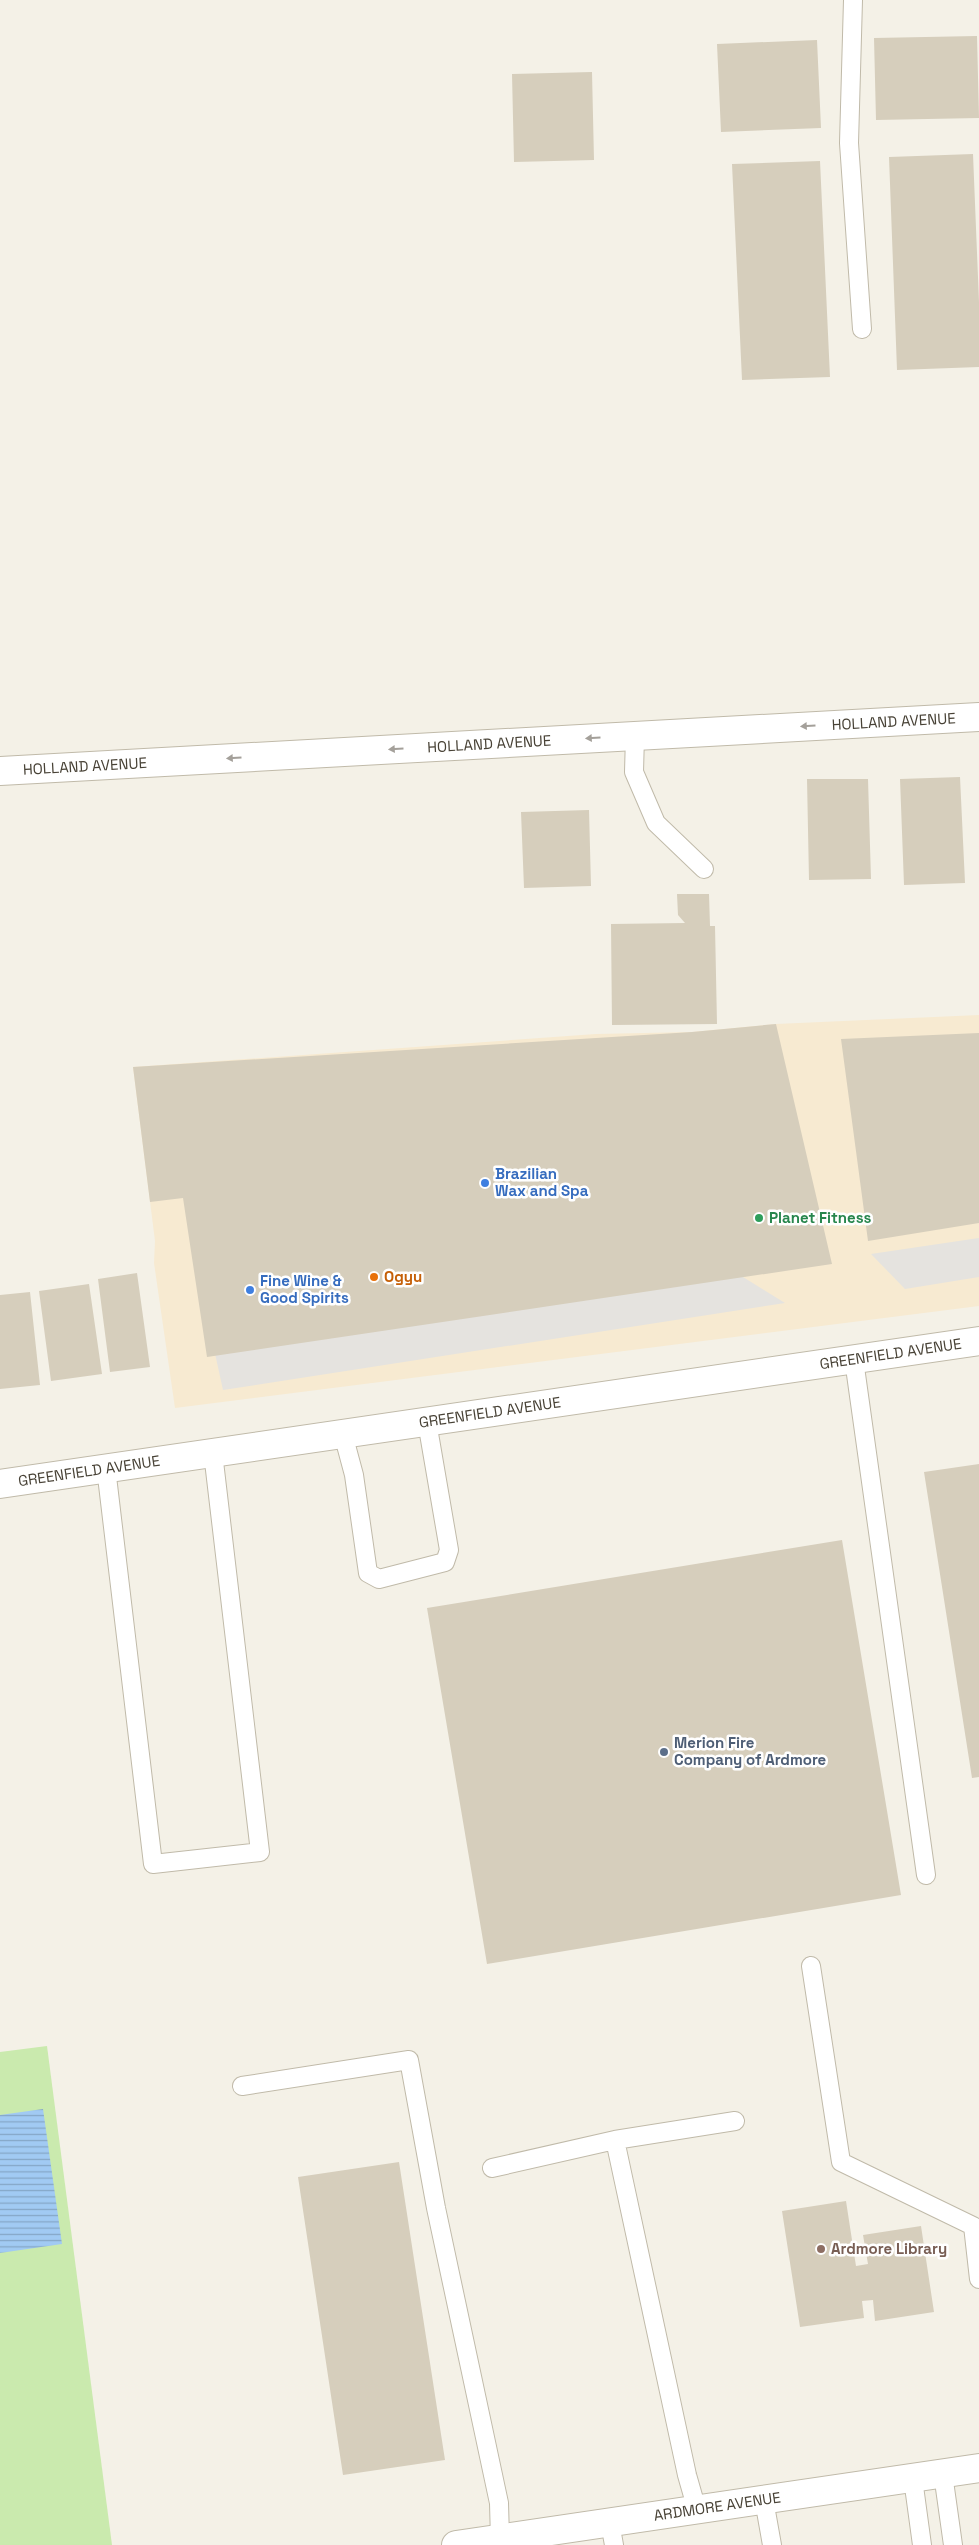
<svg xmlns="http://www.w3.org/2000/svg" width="979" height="2545" font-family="'Space Grotesk',sans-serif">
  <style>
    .commercial { fill: #f7ead1 }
    .park { fill: #caeaae }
    .parking { fill: #e5e3df }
    .water { fill: url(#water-rules) }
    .building { fill: #d6cebc }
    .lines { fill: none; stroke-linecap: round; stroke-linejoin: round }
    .service-casing { stroke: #c0baa9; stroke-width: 20 }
    .minor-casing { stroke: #c0baa9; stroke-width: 30 }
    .tertiary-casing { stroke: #c0baa9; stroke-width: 30 }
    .service { stroke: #fff; stroke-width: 18 }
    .minor { stroke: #fff; stroke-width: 28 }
    .tertiary { stroke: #fff; stroke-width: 28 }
    .oneway { fill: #a4a09a }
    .shop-dot { fill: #3f7fe0; stroke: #fff; stroke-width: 2 }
    .leisure-dot { fill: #2e9e5b; stroke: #fff; stroke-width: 2 }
    .food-dot { fill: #e8710a; stroke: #fff; stroke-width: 2 }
    .service-dot { fill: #5c6f8a; stroke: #fff; stroke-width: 2 }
    .education-dot { fill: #8d6e63; stroke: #fff; stroke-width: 2 }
    .labels { text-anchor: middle; stroke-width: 5; stroke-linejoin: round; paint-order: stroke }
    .street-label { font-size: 15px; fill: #484236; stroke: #fff }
    .shop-label { font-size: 15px; font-weight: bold; fill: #366cbe; stroke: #fff; text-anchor: start }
    .leisure-label { font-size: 15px; font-weight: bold; fill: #27864d; stroke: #fff; text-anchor: start }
    .food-label { font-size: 15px; font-weight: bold; fill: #c56008; stroke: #fff; text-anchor: start }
    .service-label { font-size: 15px; font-weight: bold; fill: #4e5e75; stroke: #fff; text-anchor: start }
    .education-label { font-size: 15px; font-weight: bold; fill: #785e54; stroke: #fff; text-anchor: start }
  </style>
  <defs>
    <pattern id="water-rules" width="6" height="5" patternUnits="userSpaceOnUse" patternTransform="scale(1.25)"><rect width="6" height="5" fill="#a1caf3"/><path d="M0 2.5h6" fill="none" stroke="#85a6c6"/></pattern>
  </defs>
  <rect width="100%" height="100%" fill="#f4f1e7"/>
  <path class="commercial" d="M979,1015v291l-804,102 -21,-145 1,-22 -22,-174 463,-33 96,-2 84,-8z"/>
  <path class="park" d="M47,2046l65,499h-112v-493z"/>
  <path class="parking" d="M979,1238v39l-74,12 -34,-35z
    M730,1269l55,34 -562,87 -9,-41z"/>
  <path class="water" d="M43,2109l19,135 -62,9v-138z"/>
  <path class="building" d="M977,36l2,82 -103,2 -2,-82z
    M817,40l4,88 -100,4 -4,-88z
    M592,72l2,88 -80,2 -2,-88z
    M973,154l6,148v65l-82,3 -8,-213z
    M820,161l10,216 -88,3 -10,-216z
    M960,777l5,106 -61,2 -4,-106z
    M807,779h61l3,100 -62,1z
    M589,810l2,76 -67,2 -3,-76z
    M677,894h32l1,32h5l2,98 -105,1 -1,-101 74,-1 -7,-8z
    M776,1024l56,240 -625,93 -24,-159 -33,4 -17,-135 559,-35z
    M979,1033v190l-111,18 -27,-202z
    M137,1273l13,94 -40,5 -12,-93z
    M89,1284l13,90 -51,7 -12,-90z
    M30,1292l10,93 -40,4v-94z
    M979,1464v313l-7,1 -48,-306z
    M842,1540l59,355 -414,69 -60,-356z
    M399,2162l46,298 -102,15 -45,-298z
    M846,2201l10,65 12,-2 -5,-29 58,-9 13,86 -59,9 -2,-21 -11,1 2,17 -64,9 -18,-116z"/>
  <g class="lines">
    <g class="service-casing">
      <path id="service" d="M853,0l-4,143 13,186
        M635,736l-1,36 22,51 48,46
        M854,1360l72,515
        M343,1434l11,41 14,98 11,6 66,-17 4,-12 -22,-128
        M106,1468l47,396 107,-12 -47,-399
        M811,1966l30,196 132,64 6,53
        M242,2086l167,-26 27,148 63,295 1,36
        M492,2168l123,-28
        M943,2474l10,71
        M913,2479l9,66
        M764,2500l8,45
        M697,2510l-10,-35 -72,-335 120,-19
        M610,2523l4,22"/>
    </g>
    <g class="minor-casing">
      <g id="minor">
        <path id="s1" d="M0,771l979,-54"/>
        <path id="s2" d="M0,1484l979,-143"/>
      </g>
    </g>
    <g class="tertiary-casing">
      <g id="tertiary">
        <path id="s3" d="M456,2545l523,-77"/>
      </g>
    </g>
    <use href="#service" class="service"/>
    <use href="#minor" class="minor"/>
    <use href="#tertiary" class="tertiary"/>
  </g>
  <defs><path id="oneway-solid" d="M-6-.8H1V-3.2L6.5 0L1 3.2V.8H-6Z" transform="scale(1.25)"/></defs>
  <g class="oneway">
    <use href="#oneway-solid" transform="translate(808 726) rotate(177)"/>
    <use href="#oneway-solid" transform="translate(593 738) rotate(177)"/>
    <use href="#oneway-solid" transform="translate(396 749) rotate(177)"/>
    <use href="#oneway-solid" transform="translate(234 758) rotate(177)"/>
  </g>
  <g class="shop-dot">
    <circle cx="485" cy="1183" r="5"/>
    <circle cx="250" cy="1290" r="5"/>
  </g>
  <circle class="leisure-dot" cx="759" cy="1218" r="5"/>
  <circle class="food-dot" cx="374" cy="1277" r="5"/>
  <circle class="service-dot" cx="664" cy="1752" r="5"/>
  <circle class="education-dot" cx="821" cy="2249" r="5"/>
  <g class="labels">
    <g class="street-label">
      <text dy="5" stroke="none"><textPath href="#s1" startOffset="895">HOLLAND AVENUE</textPath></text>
      <text dy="5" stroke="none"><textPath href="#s1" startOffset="490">HOLLAND AVENUE</textPath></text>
      <text dy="5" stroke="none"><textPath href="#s1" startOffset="85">HOLLAND AVENUE</textPath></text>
      <text dy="5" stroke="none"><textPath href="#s2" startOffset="900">GREENFIELD AVENUE</textPath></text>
      <text dy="5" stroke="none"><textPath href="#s2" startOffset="495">GREENFIELD AVENUE</textPath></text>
      <text dy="5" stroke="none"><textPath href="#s2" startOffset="90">GREENFIELD AVENUE</textPath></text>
      <text dy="5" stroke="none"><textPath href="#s3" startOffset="264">ARDMORE AVENUE</textPath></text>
    </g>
    <g class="shop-label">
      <text x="495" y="1179">Brazilian<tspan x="495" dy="17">Wax and Spa</tspan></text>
      <text x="260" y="1286">Fine Wine &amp;<tspan x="260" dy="17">Good Spirits</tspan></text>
    </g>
    <g class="leisure-label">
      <text x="769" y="1223">Planet Fitness</text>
    </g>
    <g class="food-label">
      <text x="384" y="1282">Ogyu</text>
    </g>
    <g class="service-label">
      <text x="674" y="1748">Merion Fire<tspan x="674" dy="17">Company of Ardmore</tspan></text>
    </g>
    <g class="education-label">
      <text x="831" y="2254">Ardmore Library</text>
    </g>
  </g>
</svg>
